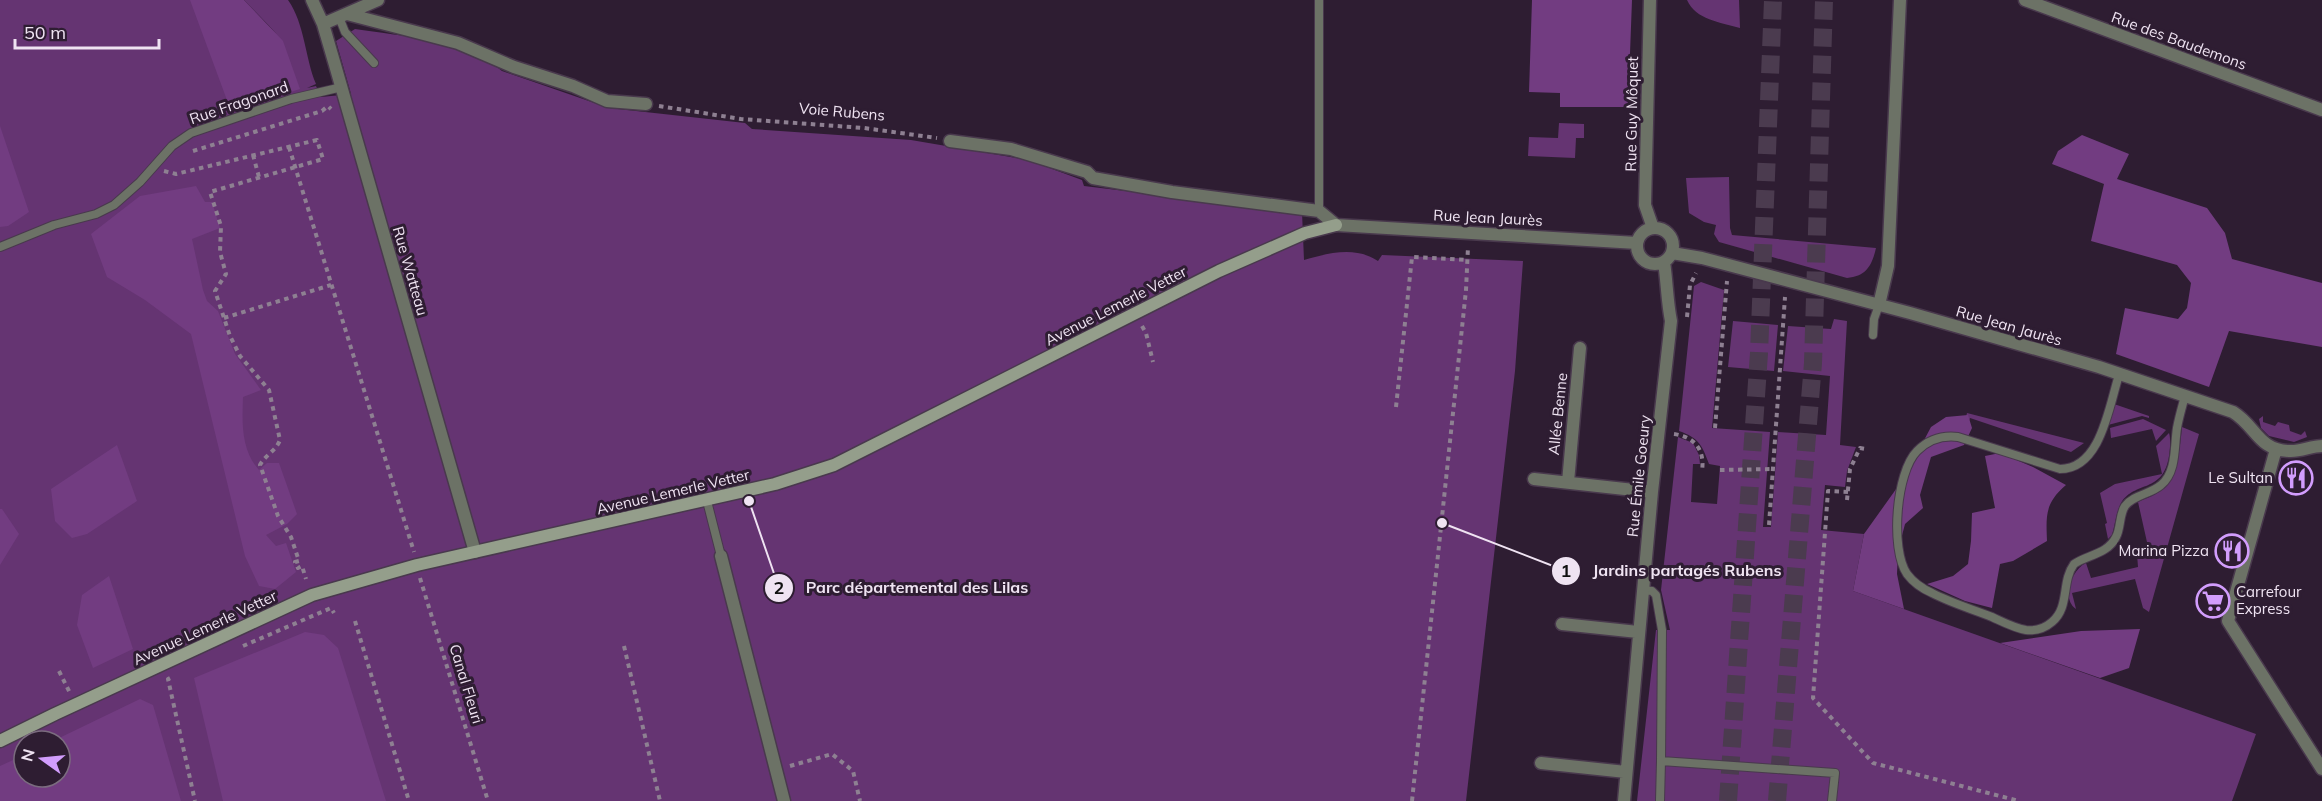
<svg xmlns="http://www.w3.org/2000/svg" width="2322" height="801" font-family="Mulish,sans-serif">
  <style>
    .green { fill: #653472; fill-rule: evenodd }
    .forest { fill: #723c81 }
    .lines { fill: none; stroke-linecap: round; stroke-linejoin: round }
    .highway-tunnel { stroke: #4b3b4f; stroke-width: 18; stroke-dasharray: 18 9; stroke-linecap: butt }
    .lane-casing { stroke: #49394d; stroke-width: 10 }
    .street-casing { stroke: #49394d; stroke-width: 15 }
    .secondary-casing { stroke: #49394d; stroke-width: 15 }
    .path { stroke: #8e8092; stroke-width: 4; stroke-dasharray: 4.5 4.5; stroke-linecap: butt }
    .lane { stroke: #6c7266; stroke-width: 8 }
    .street { stroke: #6c7266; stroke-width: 12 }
    .secondary { stroke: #949e8b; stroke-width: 12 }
    .labels { text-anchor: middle; stroke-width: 6; stroke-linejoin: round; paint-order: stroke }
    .street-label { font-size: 15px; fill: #efe3f2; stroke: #2e1d32 }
    .poi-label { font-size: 15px; fill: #efe3f2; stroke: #2e1d32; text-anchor: end }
    .leader { fill: none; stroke: #efe3f2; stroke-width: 2 }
    .callout-dot { fill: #efe3f2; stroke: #2e1d32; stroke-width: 2 }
    .mark-label { font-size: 18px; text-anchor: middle; font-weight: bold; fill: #111 }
    .callout-label { font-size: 16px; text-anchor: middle; font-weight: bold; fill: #efe3f2; stroke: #2e1d32; stroke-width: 6; stroke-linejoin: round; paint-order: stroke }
  </style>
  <rect width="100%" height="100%" fill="#2e1d32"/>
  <path class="green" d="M0,0h242l35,34 -33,-34h44c17,24 17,58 28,84l-9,4 9,-2 5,11 30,-3 -15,-53 19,-12c45,7 112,11 147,42l107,37 136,15 7,6 159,11 117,20 54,20 2,6 218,26 2,48c25,-7 51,-14 74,1l4,-6 141,6 -8,110 -49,430h-1466zM24,741h36v36h-36z
    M1687,0h52l1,28c-20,-6 -44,-8 -53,-28z
    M1559,123l25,1v14h-8l-1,20 -47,-2 1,-19 29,1z
    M1729,177l1,51 2,7 144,13c-4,17 -9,28 -29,30l-128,-36 -5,-8 2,-9 -12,-3 -15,-9 -3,-35z
    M1701,282l23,8 -12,138 58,4 -7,95h8l7,-95 48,3 4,-59 -47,-5 5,-45 43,3 3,-10 13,2 -7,124 16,2 -9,24 -2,16 -20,-2 -4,45 43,4 -11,57 403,143 -24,67h-595l19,-171h14l-9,-40 17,-153 15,6 6,12 1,9h-7l-2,38 26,2 3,-38 -11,-2c-7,-19 -10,-26 -30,-33l15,-145z
    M1733,321l45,4 -4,46 -46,-4z
    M2114,404l35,12v2l-7,-2 -34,9z
    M1967,413l117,30 -13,9 -101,-34 -5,17 -3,-1z
    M2263,416v6l12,4 3,-4 11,3 1,6 11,4 4,-4 2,6 -13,5 -25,-6 -8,-8 -2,-9z
    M2143,419l23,11 -10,11 -4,-12 -41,9 -1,-10z
    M2182,427l17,7 -50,178 -6,-4 -8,-29 -63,14 4,16c-15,-10 -5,-39 10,-46l5,15 47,-11 -1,-13 12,-3 -11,-49c8,-4 19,-7 26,-14 14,-13 16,-42 18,-61z
    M2169,433c2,6 1,16 0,23 -6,38 -34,24 -48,47 -5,10 -6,22 -9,32l-4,4 -3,-15 2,-1 -7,-30 15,-9 47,-10 -6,-28z"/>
  <path class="forest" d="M190,0h54l39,41 17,48 -69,22z
    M1532,0h100l-4,107h-68v-14l-31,-1z
    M0,126l29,86 -21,14 -8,1z
    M2082,135l47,19 -12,25 90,29 18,25 7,26 90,24v64l-93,-16 -20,56 -93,-33 9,-46 53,11 9,-11 4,-25 -14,-18 -86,-24 13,-57 -52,-20 6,-13z
    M196,186l9,16h7l8,26 -28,11 11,51 4,11 11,10 17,43 26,36 -18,7c-1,26 -2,53 16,73l8,-7h12l18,51 -10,10 -21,11 10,11 10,-3 10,29 -21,17 -16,-3 -14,-30 -54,-222 -46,-34 -38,-23 -16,-43 49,-38z
    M1968,415l4,13 -8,17 -33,12 -11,38 3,13 -18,16 -7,27 -1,23 7,35 -51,-18 11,-57 40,-56 27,-51 15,-10z
    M117,445l20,56 -50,33 -15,4 -17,-17 -4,-32z
    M2000,453l33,14 33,18c-21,18 -20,30 -19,56l-34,20 -13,3 -8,44 -27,-7 -38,-17 26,-8 15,-12 3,-23 1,-28 23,-5 -10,-52z
    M0,509h2l17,25 -19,31z
    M109,576l24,73 -40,19 -16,-43 5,-30z
    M2140,629l-11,39 -29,10 -100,-35 81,-12z
    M305,632l19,3 14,13 48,153h-163l-29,-123z
    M140,699l13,6 28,96h-181v-35l24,-11v22h36v-36h-7z"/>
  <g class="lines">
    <path class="highway-tunnel" d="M1728,801l31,-448 14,-353
      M1777,801l36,-438 11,-363"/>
    <g class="lane-casing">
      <path id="lane" d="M339,17l6,15 29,31
        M1319,211v-211
        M0,247l54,-22 42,-11 18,-9 26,-23 32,-36 19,-13 100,-34 51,-12
        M1873,335l1,-16 5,-14
        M2119,375c-10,31 -18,94 -59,94l-102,-32c-16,-2 -29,2 -41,14 -21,21 -27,98 -10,123 6,8 16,15 25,19 19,10 40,16 60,24 11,5 22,11 34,13 9,1 19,-2 26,-8 18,-15 9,-40 22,-58 13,-9 34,-10 42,-27 5,-9 3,-22 9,-31 8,-11 26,-12 36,-21 16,-13 13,-39 16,-57 2,-11 5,-21 8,-32
        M707,501l14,55
        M1642,590l10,1 4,4 6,35 -1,131 174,12 -3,28
        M1660,801l1,-40"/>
    </g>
    <g class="street-casing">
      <path id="street" d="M312,0l11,24 12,41 140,487
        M1650,0l-5,205 8,23
        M2025,0l297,110
        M347,14l111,29 56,24 59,19 34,15 39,3
        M323,24l55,-24
        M950,141l61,8 76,23 6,6 79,14 147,19 17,14 301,18
        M1637 246a18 18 0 1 1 36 0a18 18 0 1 1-36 0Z
        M1672,253l30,5 208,55 189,54 134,45c23,14 25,38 56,39 11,1 22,-5 33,-5
        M1879,305l9,-39 12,-266
        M2276,449l-48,172 94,148
        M1534,479l118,13
        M1568,482l12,-134
        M721,556l63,245
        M1562,624l76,8
        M1541,763l85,9
        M1624,801l28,-309 19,-171c-4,-20 -4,-39 -7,-59"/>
    </g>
    <g class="secondary-casing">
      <path id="secondary" d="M0,741l55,-27 257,-119 105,-30 358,-81 59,-19 385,-194 86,-38 31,-8"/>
    </g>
    <path class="path" d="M659,106l82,13 123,9 73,10
      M289,147l125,405
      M193,151l129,-40 6,-5 3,3
      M253,155l6,22
      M164,171l12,3 141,-34 6,19 -113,33 11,34 -1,26 6,22 -11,17 15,45 10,20 29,34 11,50c-4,11 -15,15 -20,25l18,51 13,21 8,24 -4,1 3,6 4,-2 4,13
      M1687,317l3,-32 6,-12
      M224,318l107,-33
      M1142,326l4,7 7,29
      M1396,407l16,-150 56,3
      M1715,428l12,-147
      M1674,434c21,3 31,16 28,37
      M1720,470l53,-1
      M1848,492l-20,-1 -15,207 60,65 146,38
      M1847,500l3,-31 10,-21 6,1
      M1769,525l16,-228
      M420,578l68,223
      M355,621l54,180
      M243,646l88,-38 3,5
      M624,646l36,155
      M59,671l11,22
      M170,678l-2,1 27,122
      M790,766l42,-12 21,17 7,30
      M1412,801l54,-511 2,-43"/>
    <use href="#lane" class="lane"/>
    <use href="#street" class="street"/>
    <use href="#secondary" class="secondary"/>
  </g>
  <defs>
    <g id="restaurant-ring" transform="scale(1.725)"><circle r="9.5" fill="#2e1d32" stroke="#d29dfd" stroke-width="1.5"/><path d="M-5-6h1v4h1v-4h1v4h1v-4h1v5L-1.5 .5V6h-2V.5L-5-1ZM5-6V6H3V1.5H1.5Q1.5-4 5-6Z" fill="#d29dfd"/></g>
    <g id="supermarket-ring" transform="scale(1.725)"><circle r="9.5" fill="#2e1d32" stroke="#d29dfd" stroke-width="1.5"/><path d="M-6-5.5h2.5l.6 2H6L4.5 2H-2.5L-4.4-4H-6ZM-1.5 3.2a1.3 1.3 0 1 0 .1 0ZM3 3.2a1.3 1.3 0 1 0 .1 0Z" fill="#d29dfd"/></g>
  </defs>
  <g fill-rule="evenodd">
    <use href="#restaurant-ring" x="2296" y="478"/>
    <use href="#restaurant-ring" x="2232" y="551"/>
    <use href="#supermarket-ring" x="2213" y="601"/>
  </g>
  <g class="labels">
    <g class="street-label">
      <text transform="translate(2179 41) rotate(20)" y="5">Rue des Baudemons</text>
      <text transform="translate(239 103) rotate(-19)" y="5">Rue Fragonard</text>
      <text transform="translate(842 112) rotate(5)" y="5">Voie Rubens</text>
      <text transform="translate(1632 114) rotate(-89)" y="5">Rue Guy Môquet</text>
      <text transform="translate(1488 218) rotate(3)" y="5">Rue Jean Jaurès</text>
      <text transform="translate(410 271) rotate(74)" y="5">Rue Watteau</text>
      <text transform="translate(1116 306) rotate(-27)" y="5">Avenue Lemerle Vetter</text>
      <text transform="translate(2009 326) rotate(16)" y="5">Rue Jean Jaurès</text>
      <text transform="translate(1558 414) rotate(-84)" y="5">Allée Benne</text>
      <text transform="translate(1639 476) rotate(-84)" y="5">Rue Émile Goeury</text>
      <text transform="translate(673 492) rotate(-13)" y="5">Avenue Lemerle Vetter</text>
      <text transform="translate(205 628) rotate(-25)" y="5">Avenue Lemerle Vetter</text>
      <text transform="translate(466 684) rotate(73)" y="5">Canal Fleuri</text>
    </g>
    <g class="poi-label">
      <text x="2273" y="483">Le Sultan</text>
      <text x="2209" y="556">Marina Pizza</text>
      <text x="2236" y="597" text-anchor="start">Carrefour<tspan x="2236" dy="17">Express</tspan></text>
    </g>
  </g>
  <path class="leader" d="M1442 523L1566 571M749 501L779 588"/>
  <g class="callout-dot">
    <circle cx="1442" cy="523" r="6"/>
    <circle cx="749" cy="501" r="6"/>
    <circle cx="1566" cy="571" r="15"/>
    <circle cx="779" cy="588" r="15"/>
  </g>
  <g class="mark-label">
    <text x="1566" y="577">1</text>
    <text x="779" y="594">2</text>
  </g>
  <g class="callout-label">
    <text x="1687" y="576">Jardins partagés Rubens</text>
    <text x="917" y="593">Parc départemental des Lilas</text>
  </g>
  <g transform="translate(42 759) rotate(285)"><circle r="28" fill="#2e1d32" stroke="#7b6c7f" stroke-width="1.5"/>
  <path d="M0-4.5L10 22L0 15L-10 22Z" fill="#d29dfd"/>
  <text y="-9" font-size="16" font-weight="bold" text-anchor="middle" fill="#efe3f2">N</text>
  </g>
  <path d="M15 39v9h144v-9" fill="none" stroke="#efe3f2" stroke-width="3"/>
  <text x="24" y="39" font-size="18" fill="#efe3f2" stroke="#2e1d32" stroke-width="4.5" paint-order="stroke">50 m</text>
</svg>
